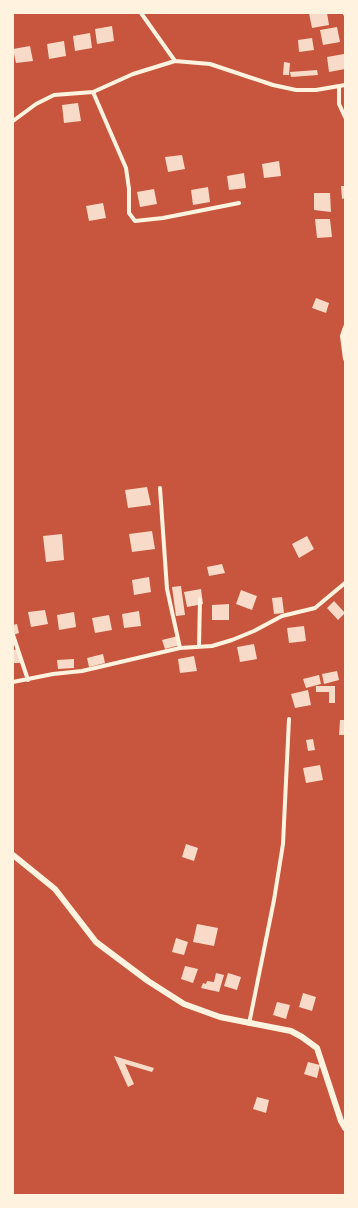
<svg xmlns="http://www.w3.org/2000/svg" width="358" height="1208" font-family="Signika,sans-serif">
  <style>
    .building { fill: #f7dbc8 }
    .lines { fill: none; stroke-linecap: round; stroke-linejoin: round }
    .minor { stroke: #fff3e0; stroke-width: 4 }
    .tertiary { stroke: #fff3e0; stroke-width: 6 }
  </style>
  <rect width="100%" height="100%" fill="#c8553d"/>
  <path class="building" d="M309,13h18l2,12 -17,3z
    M112,26l2,15 -17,3 -2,-15z
    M337,27l3,15 -17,3 -3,-15z
    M90,33l2,15 -17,3 -2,-15z
    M312,38l2,12 -15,2 -1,-12z
    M64,41l2,15 -17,3 -2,-15z
    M30,46l3,15 -17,2 -3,-14z
    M344,54l1,15 -16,3 -2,-15z
    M284,62l6,1 -1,12h-6z
    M317,70l1,5 -27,2 -1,-5z
    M78,103l3,18 -17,2 -2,-18z
    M182,155l3,14 -17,3 -3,-15z
    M279,161l2,15 -17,2 -2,-14z
    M244,173l2,15 -17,2 -2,-14z
    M341,186h4v12l-3,1z
    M208,187l2,15 -17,3 -2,-15z
    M154,189l3,15 -17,3 -3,-15z
    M314,193h16l1,19 -17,-2z
    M103,203l3,15 -17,3 -3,-15z
    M315,219h15l2,18 -15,1z
    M316,298l13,5 -3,10 -14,-5z
    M147,487l4,18 -23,3 -3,-18z
    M152,531l3,18 -23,3 -3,-18z
    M62,534l2,26 -18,2 -3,-26z
    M307,536l7,13 -15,9 -7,-14z
    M222,564l3,9 -16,3 -2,-9z
    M149,577l2,15 -17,3 -2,-15z
    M181,586l4,29 -9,1 -4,-29z
    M201,589l2,15 -16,3 -3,-15z
    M241,590l16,6 -5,14 -16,-6z
    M282,597l2,16 -10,1 -2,-16z
    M334,601l11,12 -7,7 -11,-12z
    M229,604v16h-17v-15z
    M45,610l3,14 -17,3 -3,-15z
    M139,611l2,15 -17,2 -2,-14z
    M74,612l2,15 -17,3 -2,-15z
    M109,615l3,15 -17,3 -3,-15z
    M17,624l2,9 -6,2v-10z
    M304,626l2,15 -17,2 -2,-15z
    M178,636l2,9 -15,4 -3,-9z
    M254,644l3,15 -17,3 -3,-15z
    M19,649l1,14h-7v-13z
    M103,654l2,9 -16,4 -2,-9z
    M194,656l3,15 -17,2 -2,-14z
    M74,659v9l-16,1 -1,-9z
    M337,671l2,9 -15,4 -2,-10z
    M319,675l2,9 -15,4 -3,-9z
    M316,686h19v17h-6v-11h-13z
    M308,690l3,15 -16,3 -4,-14z
    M340,720h5v15h-6z
    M313,739l2,11 -7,1 -2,-11z
    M320,765l3,15 -17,3 -3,-15z
    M186,844l12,4 -4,13 -12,-4z
    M197,924l21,4 -4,18 -21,-4z
    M176,938l12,4 -4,13 -12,-3z
    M185,966l13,3 -5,14 -12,-4z
    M216,973l8,2 -5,17 -18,-4 2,-5 3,1 1,-3 7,1z
    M228,973l13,4 -4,13 -13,-4z
    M303,993l13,4 -4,14 -13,-4z
    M277,1002l13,3 -4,14 -13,-4z
    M114,1056l40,12 -2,4 -27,-8 9,20 -6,3z
    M308,1062l12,3 -3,13 -13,-4z
    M257,1097l12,3 -3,13 -13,-4z"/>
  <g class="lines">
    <path class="minor" d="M141,13l34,48
      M345,13v1
      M339,87v17l6,13
      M93,92l33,76 3,21v24l6,8 28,-3 76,-15
      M13,121l23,-17 18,-9 39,-3 40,-18 42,-13 35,3 63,21 23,5h20l29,-5
      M345,327l-3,9 3,23
      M160,488l7,101 13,59
      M13,635l15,45
      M199,646l1,-47
      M13,682l40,-8 29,-3 98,-23 32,-2 20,-6 22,-9 28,-15 33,-8 30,-25
      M249,1024l25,-124 9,-56 6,-125"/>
    <path class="tertiary" d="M13,855l42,34 41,53 52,39 36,23 36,13 71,14 11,6 15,11 24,73 4,7"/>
  </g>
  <rect width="358" height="1208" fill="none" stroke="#fff3e0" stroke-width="28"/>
</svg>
